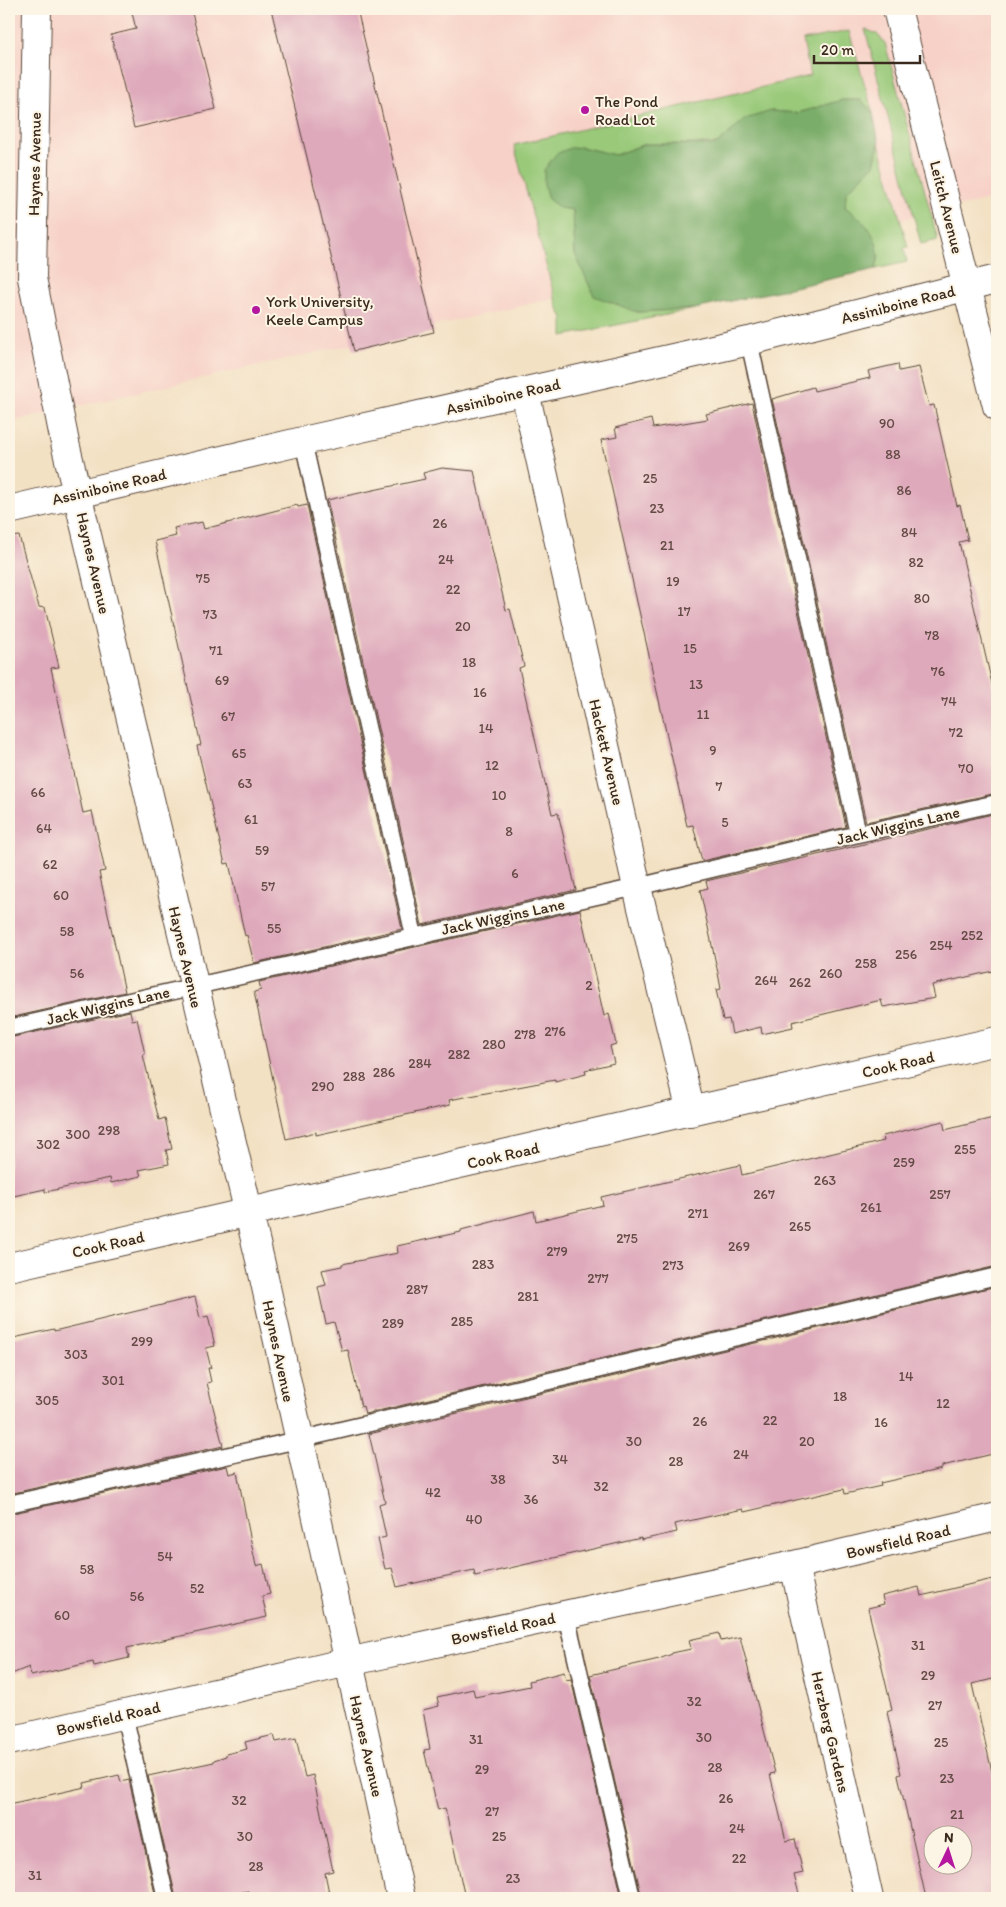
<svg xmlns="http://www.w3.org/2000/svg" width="1006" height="1907" font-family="Itim,sans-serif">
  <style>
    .built { fill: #f7d1c7 }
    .green { fill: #99c979; stroke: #6a7a4c }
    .forest { fill: #7aad69; stroke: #5a6c44 }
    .building { fill: #dea9bb; fill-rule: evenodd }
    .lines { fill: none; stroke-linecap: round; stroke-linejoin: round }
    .service-casing { stroke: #574537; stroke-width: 19 }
    .minor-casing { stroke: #574537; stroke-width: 30 }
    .service { stroke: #fff; stroke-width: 16 }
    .minor { stroke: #fff; stroke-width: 28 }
    .poi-dot { fill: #b5179e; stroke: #fcf5e5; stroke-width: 2 }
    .labels { text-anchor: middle; stroke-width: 4; stroke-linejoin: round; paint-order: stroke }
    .number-label { font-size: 14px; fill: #644a45 }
    .poi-label { font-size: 16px; fill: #3b2a1e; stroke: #fcf5e5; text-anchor: start }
    .street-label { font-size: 16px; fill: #3b2a1e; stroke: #fcf5e5 }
  </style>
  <rect width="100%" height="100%" fill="#fcf5e5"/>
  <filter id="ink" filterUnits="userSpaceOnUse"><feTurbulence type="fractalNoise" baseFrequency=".02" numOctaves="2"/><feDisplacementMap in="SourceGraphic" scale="10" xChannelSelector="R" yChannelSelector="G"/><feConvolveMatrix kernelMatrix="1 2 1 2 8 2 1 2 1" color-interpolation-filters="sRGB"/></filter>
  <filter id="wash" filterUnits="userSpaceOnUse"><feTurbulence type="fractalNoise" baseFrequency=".0096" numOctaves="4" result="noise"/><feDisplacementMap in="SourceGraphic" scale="20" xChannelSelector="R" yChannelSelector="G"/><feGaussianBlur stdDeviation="1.12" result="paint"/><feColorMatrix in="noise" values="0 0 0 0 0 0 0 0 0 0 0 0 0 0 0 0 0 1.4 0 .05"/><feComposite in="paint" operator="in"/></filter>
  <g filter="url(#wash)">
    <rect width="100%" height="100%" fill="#f3e1c4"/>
    <path class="built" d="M9,9h988v189l-988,224z"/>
    <path class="green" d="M865,29l12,5 8,9 53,197 -17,4z
      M849,31l24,82 -12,-13h-19l-44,13 -27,-2 -54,33h-72l-30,11 -34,-8 -22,61 14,2 2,44 62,58 58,-3 -132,27v-18l-6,-12 -43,-161 296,-69 -7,-36z
      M879,143l29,104 -4,1 3,14 -31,7 3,-13 -34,-49 1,-15 28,-27z"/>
    <path class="forest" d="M842,100h19l12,13 6,30 -5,22 -28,27 -1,15c22,16 39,33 31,62l-181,40 -58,3 -43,-16 -19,-42 -2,-44 -13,-2 -12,-9 -4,-14v-15l12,-16 14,-6 11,-1 34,8 30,-11 71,1 29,-26 26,-8 27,2z"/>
    <g id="blocks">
      <path class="building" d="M131,9h60l25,100 -82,19 -23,-93 25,-6z
        M271,9h86l77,323 -80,19z
        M898,364l1,7 20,-4 10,39 5,-1 23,101 3,-1 8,35 -9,2 38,163v88l-131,29 -94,-423 41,-12 1,4 56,-13 -2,-7z
        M752,403l94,424 -144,34 -9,-36 -6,1 -86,-386 16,-3 -2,-9 36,-9 2,9 55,-9 -2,-5z
        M442,468l32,3 32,139 4,-1 14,57 -5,2 33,146 6,-1 18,77 -154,35 -95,-425 98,-21 -2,-6z
        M297,505l1,2 9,-2 95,424 -148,34 -7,-28 -2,1 -16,-73 -4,1 -28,-118 4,-1 -46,-204 21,-5 -2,-8 28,-6 2,7z
        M19,536l20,71 6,1 14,59 -8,1 32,145 9,-2 13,60 -6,1 26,120 -116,26v-481z
        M997,813v157l-65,15 3,13 -52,9 -2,-7 -89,22 1,5 -31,7 -1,-7 -29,7 -3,-15 -6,1 -7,-30 5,-1 -3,-16 -18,-83 8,-2 -2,-7z
        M580,910l24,106 5,-2 7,30 -6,2 4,17 -29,7 1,4 -31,8v-2l-106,20 1,5 -134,30v-3l-30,7 -32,-147 7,-2 -2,-8z
        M130,1011l2,9 5,-1 8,35 -2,1 16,65 6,-2 7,31 -6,1 3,14 -30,6 2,6 -30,7 -1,-5 -65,14v-3l-36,8v-159z
        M997,1117v149l-632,148 -2,-8 -2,1 -13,-57 -6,1 -8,-29 -8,2 -8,-37 8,-2 -4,-15 20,-4v-2l56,-11 -1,-7 64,-14v-2l73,-19 2,10 67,-16 -2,-8 139,-32 2,10 142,-34 -1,-5 60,-15 2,9z
        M997,1286v167l-55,13v3l-62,14 1,3 -36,8 -1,-5 -100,23 -1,-3 -68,15 2,8 -36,8v-2l-166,38 -1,-6 -77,17 -5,-19 -7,1 -7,-30 8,-2 -7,-33 6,-2 -16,-68z
        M195,1297l5,21 8,-2 7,30 -9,2 5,20h-3l3,14 -4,1 16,63 -214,48v-155l45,-10v2z
        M227,1466l2,8 8,-2 19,94 7,-2 7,30 -8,2 5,21 -140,31 2,10 -35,8 -1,-4 -62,14 -2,-9 -20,8v-161z
        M997,1578v100l-25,6 25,110v104h-71l-28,-123 3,-1 -14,-62 5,-2 -24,-102 16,-4 -2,-8 37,-9 2,9zM934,1834h30v30h-30z
        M719,1633l2,8 19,-4 35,136 -5,1 16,67 9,-2 8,34 -9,2 6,23h-158l-52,-223 69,-16 13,-5v-1l19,-4 -2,-9z
        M564,1672l2,8 5,-1 51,219h-157l-20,-90 -7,2 -14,-60 6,-1 -7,-39 16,-4 -2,-9 36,-8 2,8 55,-11 -1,-5z
        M274,1735l2,7 20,-4 9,39 8,-2 20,96 -8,2 5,25h-80l-2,-7 -35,7h-37l-28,-122 66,-14v-2l12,-4v-2l21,-5 -2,-7z
        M119,1775l2,7 8,-2 27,118h-147v-94l76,-17 -1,-4z"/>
    </g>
  </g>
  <g filter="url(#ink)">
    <use href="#blocks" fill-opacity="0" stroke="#574537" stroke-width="1"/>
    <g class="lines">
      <g class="service-casing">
        <path id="service" d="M749,341l109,493
          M303,441l111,495
          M9,1028l628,-141 221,-53 139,-31
          M9,1504l289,-64 699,-164
          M566,1615l66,283
          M124,1714l42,184"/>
      </g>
      <g class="minor-casing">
        <path id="minor" d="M37,9l-5,269 33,165 195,817 141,638
          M897,9l100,397
          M525,392l112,495 54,225
          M9,510l294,-69 446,-100 248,-62
          M9,1267l988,-226
          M794,1565l75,333
          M9,1741l339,-79 446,-97 203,-48"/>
      </g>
      <use href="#service" class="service"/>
      <use href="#minor" class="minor"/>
    </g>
  </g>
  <g class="poi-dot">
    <circle cx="585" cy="110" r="5"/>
    <circle cx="256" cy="310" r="5"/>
  </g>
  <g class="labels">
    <g class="number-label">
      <text x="887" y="428">90</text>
      <text x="893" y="459">88</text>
      <text x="650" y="483">25</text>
      <text x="904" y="495">86</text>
      <text x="657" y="513">23</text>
      <text x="440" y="528">26</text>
      <text x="909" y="537">84</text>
      <text x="667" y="550">21</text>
      <text x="446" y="564">24</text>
      <text x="916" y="567">82</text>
      <text x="203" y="583">75</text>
      <text x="673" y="586">19</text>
      <text x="453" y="594">22</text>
      <text x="922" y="603">80</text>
      <text x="684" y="616">17</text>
      <text x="210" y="619">73</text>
      <text x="463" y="631">20</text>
      <text x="932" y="640">78</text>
      <text x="690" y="653">15</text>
      <text x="216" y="655">71</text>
      <text x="469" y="667">18</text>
      <text x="938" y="676">76</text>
      <text x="222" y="685">69</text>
      <text x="696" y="689">13</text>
      <text x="480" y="697">16</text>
      <text x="949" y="706">74</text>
      <text x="703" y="719">11</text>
      <text x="228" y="721">67</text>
      <text x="486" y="733">14</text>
      <text x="956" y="737">72</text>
      <text x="713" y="755">9</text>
      <text x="239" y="758">65</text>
      <text x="492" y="770">12</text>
      <text x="966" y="773">70</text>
      <text x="245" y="788">63</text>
      <text x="719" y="791">7</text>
      <text x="38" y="797">66</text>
      <text x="499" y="800">10</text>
      <text x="251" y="824">61</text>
      <text x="725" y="827">5</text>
      <text x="44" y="833">64</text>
      <text x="509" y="836">8</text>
      <text x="262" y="855">59</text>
      <text x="50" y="869">62</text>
      <text x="515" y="878">6</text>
      <text x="268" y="891">57</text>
      <text x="61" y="900">60</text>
      <text x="274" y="933">55</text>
      <text x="67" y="936">58</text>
      <text x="972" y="940">252</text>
      <text x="941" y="950">254</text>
      <text x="906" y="959">256</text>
      <text x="866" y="968">258</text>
      <text x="77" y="978">56</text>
      <text x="831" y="978">260</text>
      <text x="766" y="985">264</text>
      <text x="800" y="987">262</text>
      <text x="589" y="990">2</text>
      <text x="555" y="1036">276</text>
      <text x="525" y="1039">278</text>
      <text x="494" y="1049">280</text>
      <text x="459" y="1059">282</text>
      <text x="420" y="1068">284</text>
      <text x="384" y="1077">286</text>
      <text x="354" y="1081">288</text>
      <text x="323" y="1091">290</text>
      <text x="109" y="1135">298</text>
      <text x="78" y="1139">300</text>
      <text x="48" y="1149">302</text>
      <text x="965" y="1154">255</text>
      <text x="904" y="1167">259</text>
      <text x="825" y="1185">263</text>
      <text x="764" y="1199">267</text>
      <text x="940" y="1199">257</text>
      <text x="871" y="1212">261</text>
      <text x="698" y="1218">271</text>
      <text x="800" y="1231">265</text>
      <text x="627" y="1243">275</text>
      <text x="739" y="1251">269</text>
      <text x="557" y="1256">279</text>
      <text x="483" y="1269">283</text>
      <text x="673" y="1270">273</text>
      <text x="598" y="1283">277</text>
      <text x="417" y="1294">287</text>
      <text x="528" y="1301">281</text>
      <text x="462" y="1326">285</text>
      <text x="393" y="1328">289</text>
      <text x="142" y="1346">299</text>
      <text x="76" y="1359">303</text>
      <text x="906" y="1381">14</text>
      <text x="113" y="1385">301</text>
      <text x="840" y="1401">18</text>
      <text x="47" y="1405">305</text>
      <text x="943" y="1408">12</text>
      <text x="770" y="1425">22</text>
      <text x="700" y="1426">26</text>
      <text x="881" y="1427">16</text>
      <text x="634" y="1446">30</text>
      <text x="807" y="1446">20</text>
      <text x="741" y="1459">24</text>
      <text x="560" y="1464">34</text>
      <text x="676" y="1466">28</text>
      <text x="498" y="1484">38</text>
      <text x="601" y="1491">32</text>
      <text x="433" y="1497">42</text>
      <text x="531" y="1504">36</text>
      <text x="474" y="1524">40</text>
      <text x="165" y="1561">54</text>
      <text x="87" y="1574">58</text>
      <text x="197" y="1593">52</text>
      <text x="137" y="1601">56</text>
      <text x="62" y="1620">60</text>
      <text x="918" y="1650">31</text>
      <text x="928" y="1680">29</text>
      <text x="694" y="1706">32</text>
      <text x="935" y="1710">27</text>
      <text x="704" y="1742">30</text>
      <text x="476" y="1744">31</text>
      <text x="941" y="1747">25</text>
      <text x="715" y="1772">28</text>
      <text x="482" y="1774">29</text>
      <text x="947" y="1783">23</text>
      <text x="726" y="1803">26</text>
      <text x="239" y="1805">32</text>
      <text x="492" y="1816">27</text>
      <text x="957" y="1819">21</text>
      <text x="737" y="1833">24</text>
      <text x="245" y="1841">30</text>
      <text x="499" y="1841">25</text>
      <text x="739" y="1863">22</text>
      <text x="256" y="1871">28</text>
      <text x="35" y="1880">31</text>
      <text x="513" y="1883">23</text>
    </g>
    <g class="poi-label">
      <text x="595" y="107">The Pond<tspan x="595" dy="18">Road Lot</tspan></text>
      <text x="266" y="307">York University,<tspan x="266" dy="18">Keele Campus</tspan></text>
    </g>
    <g class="street-label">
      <text transform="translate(34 164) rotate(-89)" y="6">Haynes Avenue</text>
      <text transform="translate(947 207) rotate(76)" y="6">Leitch Avenue</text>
      <text transform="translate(898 304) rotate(-14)" y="6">Assiniboine Road</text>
      <text transform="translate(503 396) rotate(-13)" y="6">Assiniboine Road</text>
      <text transform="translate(109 486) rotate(-13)" y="6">Assiniboine Road</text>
      <text transform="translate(94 563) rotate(77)" y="6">Haynes Avenue</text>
      <text transform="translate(607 752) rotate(77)" y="6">Hackett Avenue</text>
      <text transform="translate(898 825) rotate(-13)" y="6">Jack Wiggins Lane</text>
      <text transform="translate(503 916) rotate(-12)" y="6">Jack Wiggins Lane</text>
      <text transform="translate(186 957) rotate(77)" y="6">Haynes Avenue</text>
      <text transform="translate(108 1005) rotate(-13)" y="6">Jack Wiggins Lane</text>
      <text transform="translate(898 1064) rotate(-13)" y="6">Cook Road</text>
      <text transform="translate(503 1155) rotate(-13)" y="6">Cook Road</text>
      <text transform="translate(108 1244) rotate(-13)" y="6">Cook Road</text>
      <text transform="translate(279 1351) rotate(78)" y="6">Haynes Avenue</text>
      <text transform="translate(898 1541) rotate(-13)" y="6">Bowsfield Road</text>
      <text transform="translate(503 1628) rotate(-12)" y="6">Bowsfield Road</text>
      <text transform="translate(108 1718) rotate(-13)" y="6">Bowsfield Road</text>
      <text transform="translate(831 1732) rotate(77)" y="6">Herzberg Gardens</text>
      <text transform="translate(367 1746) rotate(77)" y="6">Haynes Avenue</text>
    </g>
  </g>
  <rect width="1006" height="1907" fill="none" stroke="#fcf5e5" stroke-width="30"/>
  <g transform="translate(948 1850) rotate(4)"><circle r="24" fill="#fcf5e5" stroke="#afa495"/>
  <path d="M0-4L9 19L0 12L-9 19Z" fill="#b5179e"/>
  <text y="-8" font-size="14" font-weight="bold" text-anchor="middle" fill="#3b2a1e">N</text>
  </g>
  <path d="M814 55v8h106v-8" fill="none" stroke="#3b2a1e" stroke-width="2.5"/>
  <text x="821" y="55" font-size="15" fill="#3b2a1e" stroke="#fcf5e5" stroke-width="4" paint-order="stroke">20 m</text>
</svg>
